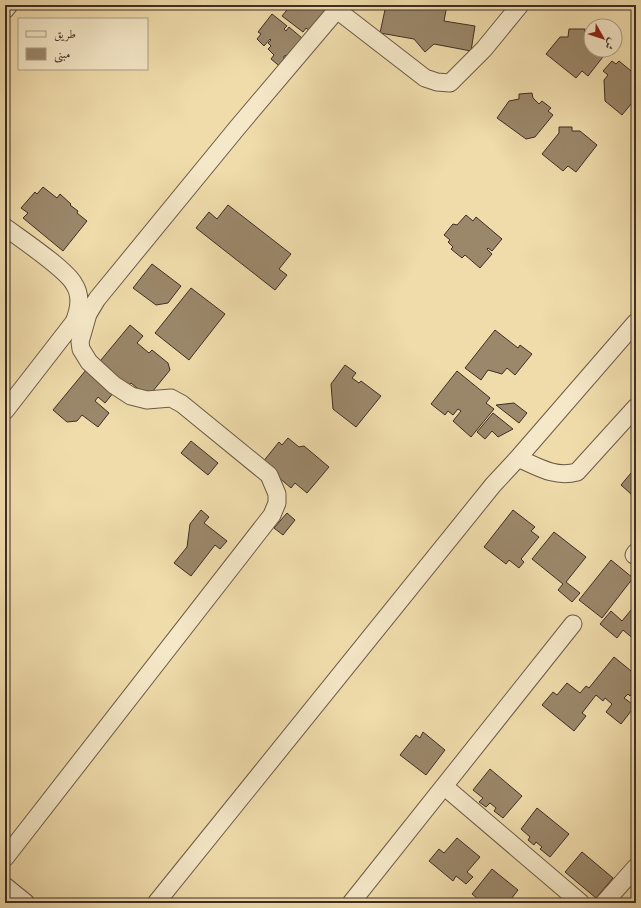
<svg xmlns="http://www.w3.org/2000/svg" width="641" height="908" font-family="'EB Garamond',Amiri,serif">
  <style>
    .building { fill: #9b886b; stroke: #3f2d26 }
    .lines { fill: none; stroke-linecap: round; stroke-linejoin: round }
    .street-casing { stroke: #6b5947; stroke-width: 19 }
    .street { stroke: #f5e8c8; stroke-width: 17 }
  </style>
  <rect width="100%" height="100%" fill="#f0dcab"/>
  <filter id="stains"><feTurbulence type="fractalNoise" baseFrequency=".005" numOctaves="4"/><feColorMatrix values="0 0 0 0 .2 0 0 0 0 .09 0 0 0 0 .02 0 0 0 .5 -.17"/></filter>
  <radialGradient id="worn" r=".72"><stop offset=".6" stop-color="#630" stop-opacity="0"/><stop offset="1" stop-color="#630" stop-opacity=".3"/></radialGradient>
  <path class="building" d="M291,5h39l-18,28 -6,-5 -3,4 -21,-16z
    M386,5h61l-3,16 31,5 -4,25 -37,-7 -9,8 -11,-13 -34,-6z
    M272,14l15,12 -3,3 2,2 3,-4 20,17 -13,9 -12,3 -1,13 -12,-10 3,-4 -6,-6 3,-3 -3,-3 3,-3 -1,-1 -6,7 -7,-7 4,-5 -3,-2z
    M569,29h16v12h6v9h11l4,3 -18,23 -6,-5 -6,7 -30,-24 14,-17h8z
    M612,61l4,3 3,-3 17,14v23l-14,17 -17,-14 -1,-21 4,-5 -5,-4z
    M532,93l1,5 6,6 3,-3 9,7 -3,3 5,4 -18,22 -9,2 -29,-21 12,-17 10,-2v-5z
    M559,127h13v4h8l17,14 -21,27 -8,-6 -5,5 -21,-17 17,-21z
    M43,187l14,11 3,-4 11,10 -1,1 8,6 -1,2 10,8 -24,30 -40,-33 5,-5 -7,-5 14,-16 2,2z
    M228,205l63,49 -12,15 8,6 -12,15 -79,-62 13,-16 8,7z
    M466,215l7,6 3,-4 26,22 -10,12 -4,-3 -1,1 5,5 -12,14 -15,-13 -3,3 -11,-9 2,-2 -5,-5 2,-2 -6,-5 9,-11 4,1z
    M152,264l29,22 -13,17 -12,2 -23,-17z
    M191,288l34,26 -36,46 -34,-27z
    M130,325l13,11 -6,7 12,10 3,-3 16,13 2,7 -22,27 -17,-14 -6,6 -29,-23z
    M495,330l23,18 2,-3 12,9 -17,21 -8,-7 -5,6 -14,-4 -7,10 -16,-12z
    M345,365l11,8 -4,5 7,5 2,-2 20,15 -25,31 -23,-18 -2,-25z
    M86,370l28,22 -9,11 -7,-6 -3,4 14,12 -11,14 -16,-12 -5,6 -10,1 -14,-12z
    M457,371l33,27 -4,5 8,6 -23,28 -18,-16 8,-10 -3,-2 -5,6 -5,-4 -3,4 -14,-11z
    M514,403l13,10 -8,10 -23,-18z
    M493,413l20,16 -15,8 -6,-6 -7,8 -8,-7z
    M288,438l11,9 5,-1 25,21 -22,26 -12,-10 -4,5 -29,-25 17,-21 3,3z
    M191,441l27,22 -10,12 -27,-22z
    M636,467v38l-5,-11 -10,-9z
    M201,510l8,7 -5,6 23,18 -7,8 -5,-4 -24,31 -17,-13 13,-16 3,-23z
    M513,510l22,17 -4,4 8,6 -18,22 3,3 -5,6 -10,-8 -3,4 -22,-17z
    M287,513l8,7 -12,15 -9,-7z
    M554,532l32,25 -20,25 14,11 -8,9 -14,-12 5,-6 -31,-25z
    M611,560l22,18 -31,40 -23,-18z
    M636,604v37l-13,-11 -6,8 -17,-14 11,-13 11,10z
    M614,657l22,18v6l-3,3 3,4 -6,8 -2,-2 -4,4 11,8 -14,18 -15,-12 6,-8 -7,-6 -2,3 -7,-6 -14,18 4,3 -12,15 -32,-26 11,-13 4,3 10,-12 13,10 6,-7 3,2z
    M423,732l22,18 -19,25 -26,-20 16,-20 4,3z
    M490,769l32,27 -19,22 -9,-7 2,-3 -6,-5 -4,4 -7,-5 4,-4 -10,-8z
    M537,808l32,26 -19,23 -10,-8 2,-2 -6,-5 -2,3 -6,-5 2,-3 -9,-8z
    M457,838l23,19 -13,15 6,5 -7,7 -10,-8 -3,5 -24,-20 10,-12 5,4z
    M582,852l31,26 -17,20 -31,-26z
    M492,869l26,21 -10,13h-25l-11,-9z"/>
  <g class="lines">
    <g class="street-casing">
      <path id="street" d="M5,10l4,-5
        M337,10l88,68 12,4 13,1 34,-34 36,-44
        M5,227c16,12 61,42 69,57 8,12 5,26 0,38l-69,89
        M518,458l118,-136
        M634,555l2,-3
        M445,787l136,116
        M5,858l267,-343 5,-12v-9l-8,-19 -87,-71 -11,-6 -24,2 -16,-4 -17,-11 -25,-23 -8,-13 -1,-7 8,-28 9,-15 140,-171 104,-123
        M5,886l21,17
        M156,903l337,-418 25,-27c20,9 37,20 59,14l59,-65
        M351,903l222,-279
        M604,903l32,-36"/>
    </g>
    <use href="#street" class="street"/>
  </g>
  <rect width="641" height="908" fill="none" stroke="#f0dcab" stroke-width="20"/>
  <rect x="6" y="6" width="629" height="896" fill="none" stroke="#3f2d26" stroke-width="2"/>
  <rect x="10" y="10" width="621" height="888" fill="none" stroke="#3f2d26"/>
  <rect x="18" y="18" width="130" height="52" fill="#f5e8c8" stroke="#ac9d87"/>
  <rect x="26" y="31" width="20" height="6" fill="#f5e8c8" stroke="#ac9d87"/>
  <text x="54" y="38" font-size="12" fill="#3f2d26">طريق</text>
  <rect x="26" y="48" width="20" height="12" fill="#9b886b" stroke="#ac9d87"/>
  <text x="54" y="58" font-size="12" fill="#3f2d26">مبنى</text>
  <g transform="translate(603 38) rotate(129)"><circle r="19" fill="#f5e8c8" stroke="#ac9d87"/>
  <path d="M0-3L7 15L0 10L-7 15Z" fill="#8f2418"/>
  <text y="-6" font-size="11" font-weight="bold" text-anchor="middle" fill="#3f2d26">ش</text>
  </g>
  <rect width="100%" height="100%" filter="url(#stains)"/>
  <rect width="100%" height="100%" fill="url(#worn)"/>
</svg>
